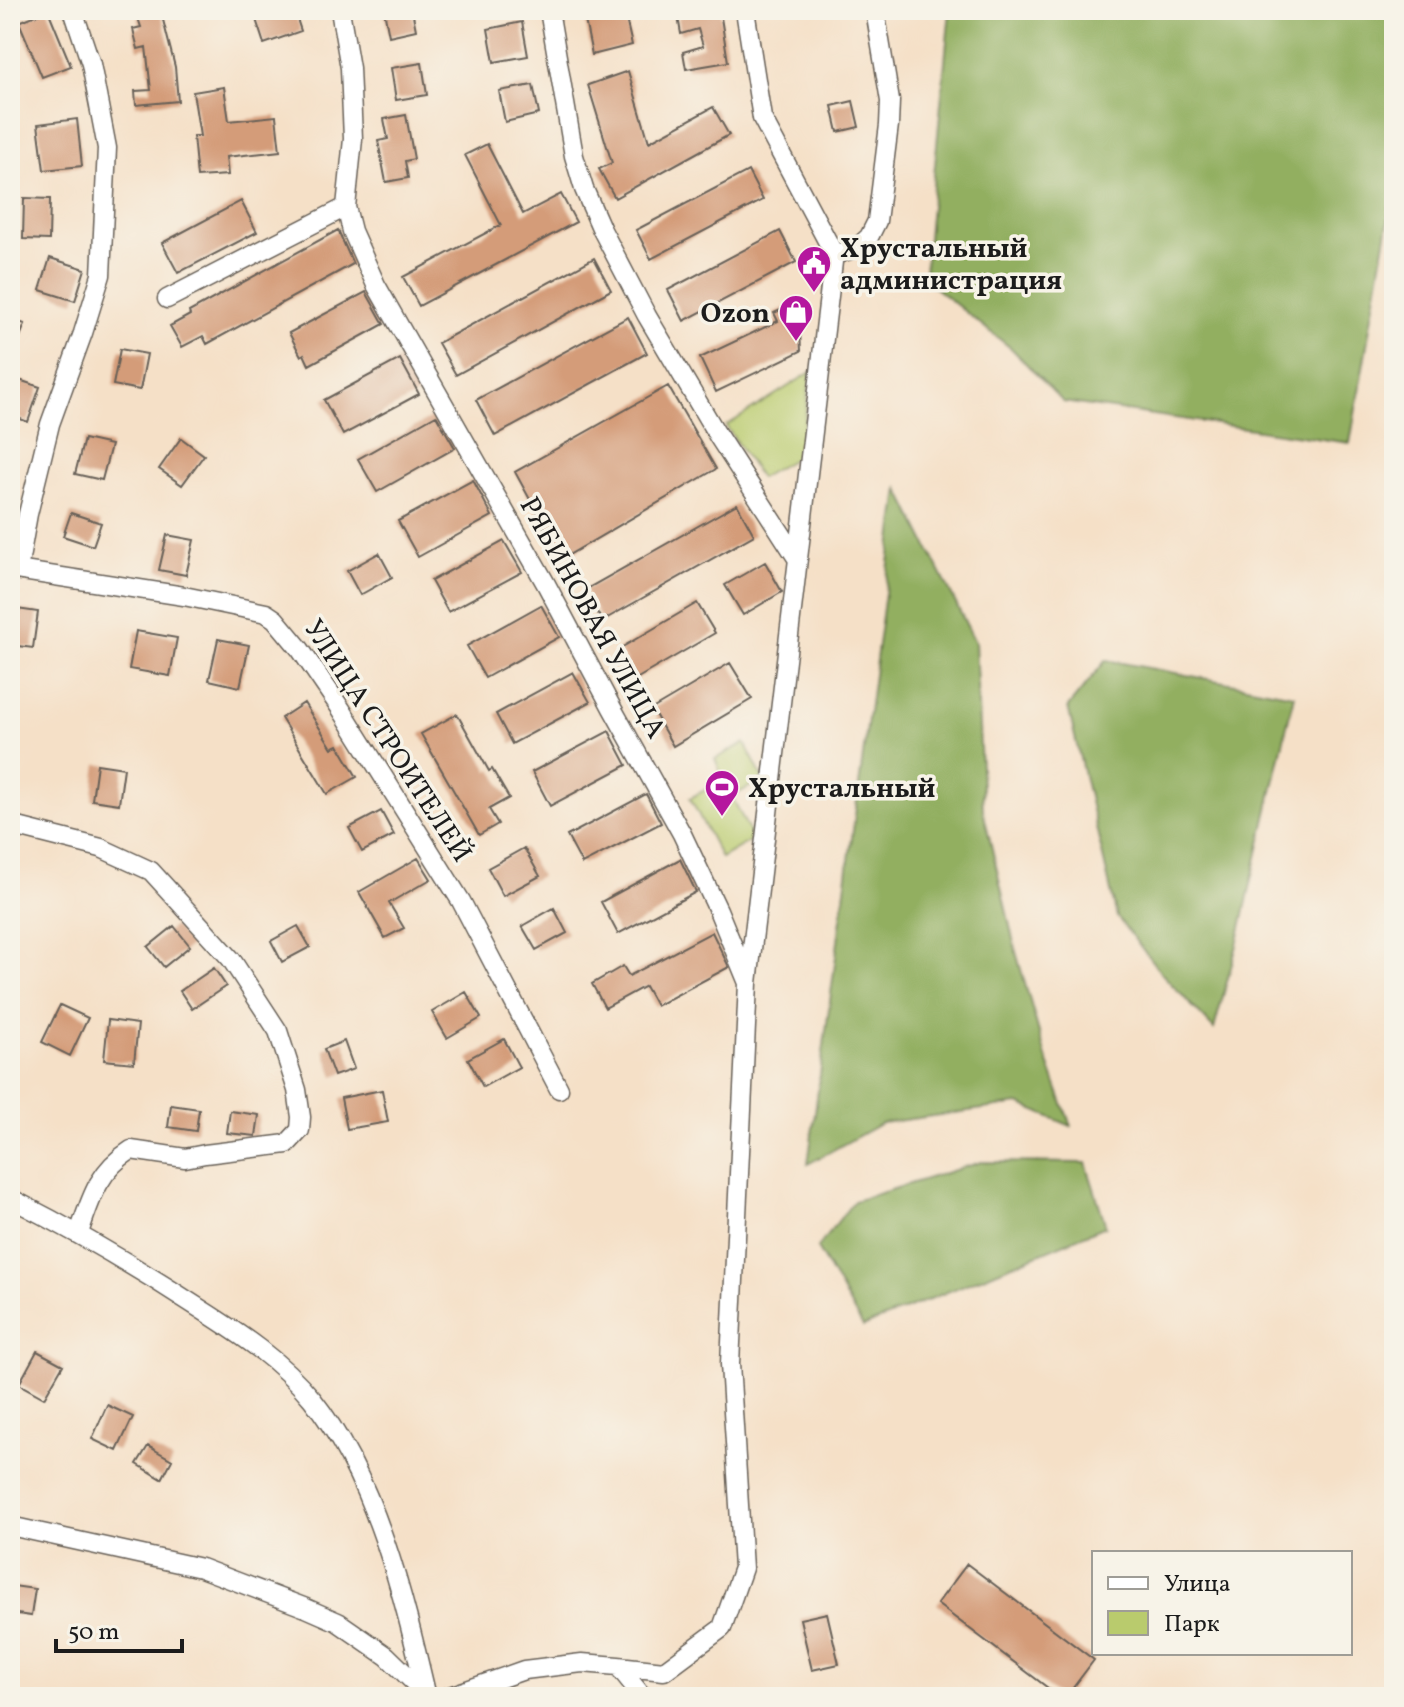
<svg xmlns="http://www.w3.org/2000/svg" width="1404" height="1707" font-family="Vollkorn,serif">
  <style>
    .green { fill: #b9cb6d; stroke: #6a7444; stroke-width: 2 }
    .forest { fill: #92af60; stroke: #57663e; stroke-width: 2 }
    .building { fill: #d49c79 }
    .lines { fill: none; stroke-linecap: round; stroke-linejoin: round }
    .minor-casing { stroke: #686158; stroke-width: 21 }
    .minor { stroke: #fff; stroke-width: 18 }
    .labels { text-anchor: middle; stroke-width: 7; stroke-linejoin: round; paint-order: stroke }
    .poi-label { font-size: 28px; font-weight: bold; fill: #1c1c1c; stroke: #f7f3e8; text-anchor: start }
    .street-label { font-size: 28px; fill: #1c1c1c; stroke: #f7f3e8 }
  </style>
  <rect width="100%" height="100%" fill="#f7f3e8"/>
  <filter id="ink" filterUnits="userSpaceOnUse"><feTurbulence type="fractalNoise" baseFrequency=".0125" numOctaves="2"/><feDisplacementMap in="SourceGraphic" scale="16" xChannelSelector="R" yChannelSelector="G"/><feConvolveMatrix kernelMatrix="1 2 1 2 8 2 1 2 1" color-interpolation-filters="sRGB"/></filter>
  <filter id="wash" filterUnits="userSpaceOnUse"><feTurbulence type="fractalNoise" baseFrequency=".006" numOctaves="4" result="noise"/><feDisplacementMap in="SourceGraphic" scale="32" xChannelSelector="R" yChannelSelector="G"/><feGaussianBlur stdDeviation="1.8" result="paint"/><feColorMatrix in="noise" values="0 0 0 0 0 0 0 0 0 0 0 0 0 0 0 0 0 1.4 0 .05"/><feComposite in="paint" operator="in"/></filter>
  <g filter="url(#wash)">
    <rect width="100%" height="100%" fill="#f5e0c7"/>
    <path class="green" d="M811,372l-11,83 -40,23 -34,-52z
      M745,743l18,36 -31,18 21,42 -32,19 -31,-60 34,-18 -9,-21z"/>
    <path class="forest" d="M950,10h444v178l-44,255 -287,-41 -51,-53 -88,-70z
      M899,489l76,153 8,168 33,142 30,105 25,69 -52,-22 -137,19 -74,41z
      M1106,660l188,35 -57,250 -23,84 -51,-54 -46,-58 -49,-210z
      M981,1162l105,1 20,63 -243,101 -46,-79 37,-47z"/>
    <g id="blocks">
      <path class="building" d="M48,10l23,56 -29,11 -23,-55z
        M253,10h41l7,21 -37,13z
        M384,10h28l4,20 -27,6z
        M583,10h41l8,35 -40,10z
        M720,11l8,51 -42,7 -3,-17 20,-6 -5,-17 -17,5 -3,-17z
        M161,12l14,55 3,34 -42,4 -1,-14 16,-1 -5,-43 -8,2 -5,-20 8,-2 -3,-9z
        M522,22l6,34 -34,6 -6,-33z
        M422,63l5,32 -31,5 -5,-32z
        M628,71l21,71 64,-35 16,28 -114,63 -16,-29 13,-6 -24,-78z
        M533,85l6,29 -34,8 -6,-31z
        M224,87l5,34 47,-5 4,35 -54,6 2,18 -31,2 -4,-41h7l-7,-44z
        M853,101l6,26 -21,5 -6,-26z
        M406,115l8,44 -9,2 3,17 -22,4 -8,-41 10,-2 -4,-20z
        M77,119l5,47 -38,4 -6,-46z
        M487,144l36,70 38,-20 15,28 -157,84 -16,-29 98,-52 -36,-70z
        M748,171l15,29 -112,59 -15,-29z
        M24,198l26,1 -1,41 -26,-1z
        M241,201l16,31 -79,41 -16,-30z
        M338,230l15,34 -146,80 -4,-8 -21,11 -12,-21 20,-11 -1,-3z
        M780,231l16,31 -112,59 -16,-31z
        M50,258l35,11 -10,32 -35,-11z
        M594,258l17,32 -155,85 -18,-32z
        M366,292l18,32 -75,41 -5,-11 -3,2 -12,-23z
        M789,306l11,24 1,21 -85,41 -16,-34 78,-37 -4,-8z
        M628,317l19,36 -152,83 -19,-36z
        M10,319l15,5 -14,36h-1z
        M120,349l27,5 -7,36 -27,-5z
        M400,359l19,35 -76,41 -19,-35z
        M10,377l30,10 -12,35 -18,-7z
        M668,386l48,83 -156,91 -18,-32 3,-1 -30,-55z
        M436,415l19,33 -78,44 -19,-33z
        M181,438l23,17 -22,30 -23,-16z
        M84,439l27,6 -9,35 -27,-6z
        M473,480l19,36 -74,41 -20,-36z
        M737,504l17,31 -152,86 -17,-31z
        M71,513l30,10 -8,23 -30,-10z
        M167,535l27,5 -8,35 -27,-5z
        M504,541l18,31 -74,40 -17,-31z
        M379,553l13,24 -32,18 -13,-24z
        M765,562l17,30 -39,23 -18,-30z
        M697,603l18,30 -79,46 -17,-30z
        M541,605l18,32 -74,41 -18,-32z
        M10,608l28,4 -5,36 -23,-3z
        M136,631l41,7 -7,38 -41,-7z
        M218,639l31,6 -9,42 -31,-7z
        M730,663l22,36 -79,47 -21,-37z
        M573,672l17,30 -78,42 -16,-30z
        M304,703l28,45 6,-3 19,32 -30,17 -46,-76z
        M457,714l32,57 3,-2 17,29 -20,11 9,15 -19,11 -58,-101z
        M609,731l18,34 -77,41 -18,-34z
        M97,764l27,4 -5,36 -27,-4z
        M646,794l15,29 -79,41 -15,-28z
        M381,811l13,24 -32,17 -13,-24z
        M524,848l16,28 -37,20 -15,-28z
        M418,858l13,21 -42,24 15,25 -19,10 -26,-46z
        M680,859l16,33 -78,42 -17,-32z
        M554,908l13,25 -31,17 -14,-24z
        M174,926l16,20 -26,21 -16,-20z
        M298,926l12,21 -28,15 -11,-21z
        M712,932l17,35 -73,39 -11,-20 -40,22 -13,-24 31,-18 6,10z
        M214,968l12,18 -34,23 -12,-18z
        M466,992l15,26 -34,20 -15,-26z
        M60,1005l28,13 -18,38 -28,-14z
        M108,1020l30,4 -4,39 -30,-3z
        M504,1039l15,28 -36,20 -15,-28z
        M344,1041l10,28 -20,7 -10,-27z
        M382,1090l6,32 -41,7 -6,-31z
        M171,1105l28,4 -3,22 -28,-4z
        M230,1111l29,4 -3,21 -29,-3z
        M37,1351l26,14 -19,33 -25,-14z
        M107,1405l26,12 -16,34 -25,-12z
        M148,1446l24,14 -10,19 -25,-15z
        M967,1564l127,96 -28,37h-6l-123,-93z
        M13,1586l22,3 -4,27 -21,-3z
        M827,1613l12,51 -27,6 -12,-51z"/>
    </g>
  </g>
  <g filter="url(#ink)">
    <use href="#blocks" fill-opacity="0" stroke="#686158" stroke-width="2"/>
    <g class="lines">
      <g class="minor-casing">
        <path id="minor" d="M340,10l10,58 3,71 -7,68 6,24 24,54 170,299 66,124 70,126 36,76 30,73
          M549,10l25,146 10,33 18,41 45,86 71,120 79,122
          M832,256l26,-9 11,-10 8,-16 12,-96 1,-24 -15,-91
          M167,299l179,-92
          M10,569l174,27 82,17 9,6 25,30 41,60 120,192 98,188
          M18,570l10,-56 22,-90 33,-91 18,-58 6,-127 -16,-84 -18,-54
          M10,825l91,23 50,23 80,88 47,72 19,59 4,27 -1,13 -13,14 -82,10 -20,4 -54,-8c-33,21 -40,48 -52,83
          M10,1198c65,33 128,70 189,110 41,26 82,53 113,91 64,80 92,200 115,298
          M10,1526l191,42 105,40 32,14 49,34 39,38
          M618,1666l46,5 58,-43 21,-60 -13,-204 18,-381 85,-721 -2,-14 -69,-130 -17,-108
          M447,1697l77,-27 58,-7 36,3 25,31"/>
      </g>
      <use href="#minor" class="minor"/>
    </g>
  </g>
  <defs>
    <g id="civic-pin" transform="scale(1.8)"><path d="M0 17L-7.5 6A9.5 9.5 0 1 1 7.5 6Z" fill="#b5179e" stroke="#f7f3e8"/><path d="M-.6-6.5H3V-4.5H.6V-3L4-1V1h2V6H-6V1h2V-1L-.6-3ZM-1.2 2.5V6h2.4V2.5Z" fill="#fff"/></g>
    <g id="shop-pin" transform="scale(1.8)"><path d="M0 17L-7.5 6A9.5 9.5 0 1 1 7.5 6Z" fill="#b5179e" stroke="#f7f3e8"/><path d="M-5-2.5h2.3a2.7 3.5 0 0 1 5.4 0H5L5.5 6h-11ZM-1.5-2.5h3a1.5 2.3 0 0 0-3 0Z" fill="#fff"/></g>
    <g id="stadium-pin" transform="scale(1.8)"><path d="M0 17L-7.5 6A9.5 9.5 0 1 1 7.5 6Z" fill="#b5179e" stroke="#f7f3e8"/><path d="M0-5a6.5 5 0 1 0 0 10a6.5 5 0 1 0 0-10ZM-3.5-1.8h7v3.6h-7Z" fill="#fff"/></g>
  </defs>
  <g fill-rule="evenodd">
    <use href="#civic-pin" x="814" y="263"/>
    <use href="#shop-pin" x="796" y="312"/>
    <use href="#stadium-pin" x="722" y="787"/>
  </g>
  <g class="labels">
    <g class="poi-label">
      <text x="840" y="257">Хрустальный<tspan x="840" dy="32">администрация</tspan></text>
      <text x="770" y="322" text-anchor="end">Ozon</text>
      <text x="748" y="797">Хрустальный</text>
    </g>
    <g class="street-label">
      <text transform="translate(594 617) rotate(61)" y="10">РЯБИНОВАЯ УЛИЦА</text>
      <text transform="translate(389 740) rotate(57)" y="10">УЛИЦА СТРОИТЕЛЕЙ</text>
    </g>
  </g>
  <rect width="1404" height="1707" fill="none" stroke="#f7f3e8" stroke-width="40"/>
  <rect x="1092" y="1551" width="260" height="104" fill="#f7f3e8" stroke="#9f9d96" stroke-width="2"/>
  <rect x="1108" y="1577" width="40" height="12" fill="#ffffff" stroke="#9f9d96" stroke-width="2"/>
  <text x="1164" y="1591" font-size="24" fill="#1c1c1c">Улица</text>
  <rect x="1108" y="1611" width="40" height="24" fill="#b9cb6d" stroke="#9f9d96" stroke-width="2"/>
  <text x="1164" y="1631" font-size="24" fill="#1c1c1c">Парк</text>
  <path d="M56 1639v12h126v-12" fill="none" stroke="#1c1c1c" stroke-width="4"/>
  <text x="68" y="1639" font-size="24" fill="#1c1c1c" stroke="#f7f3e8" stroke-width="6" paint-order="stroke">50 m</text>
</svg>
